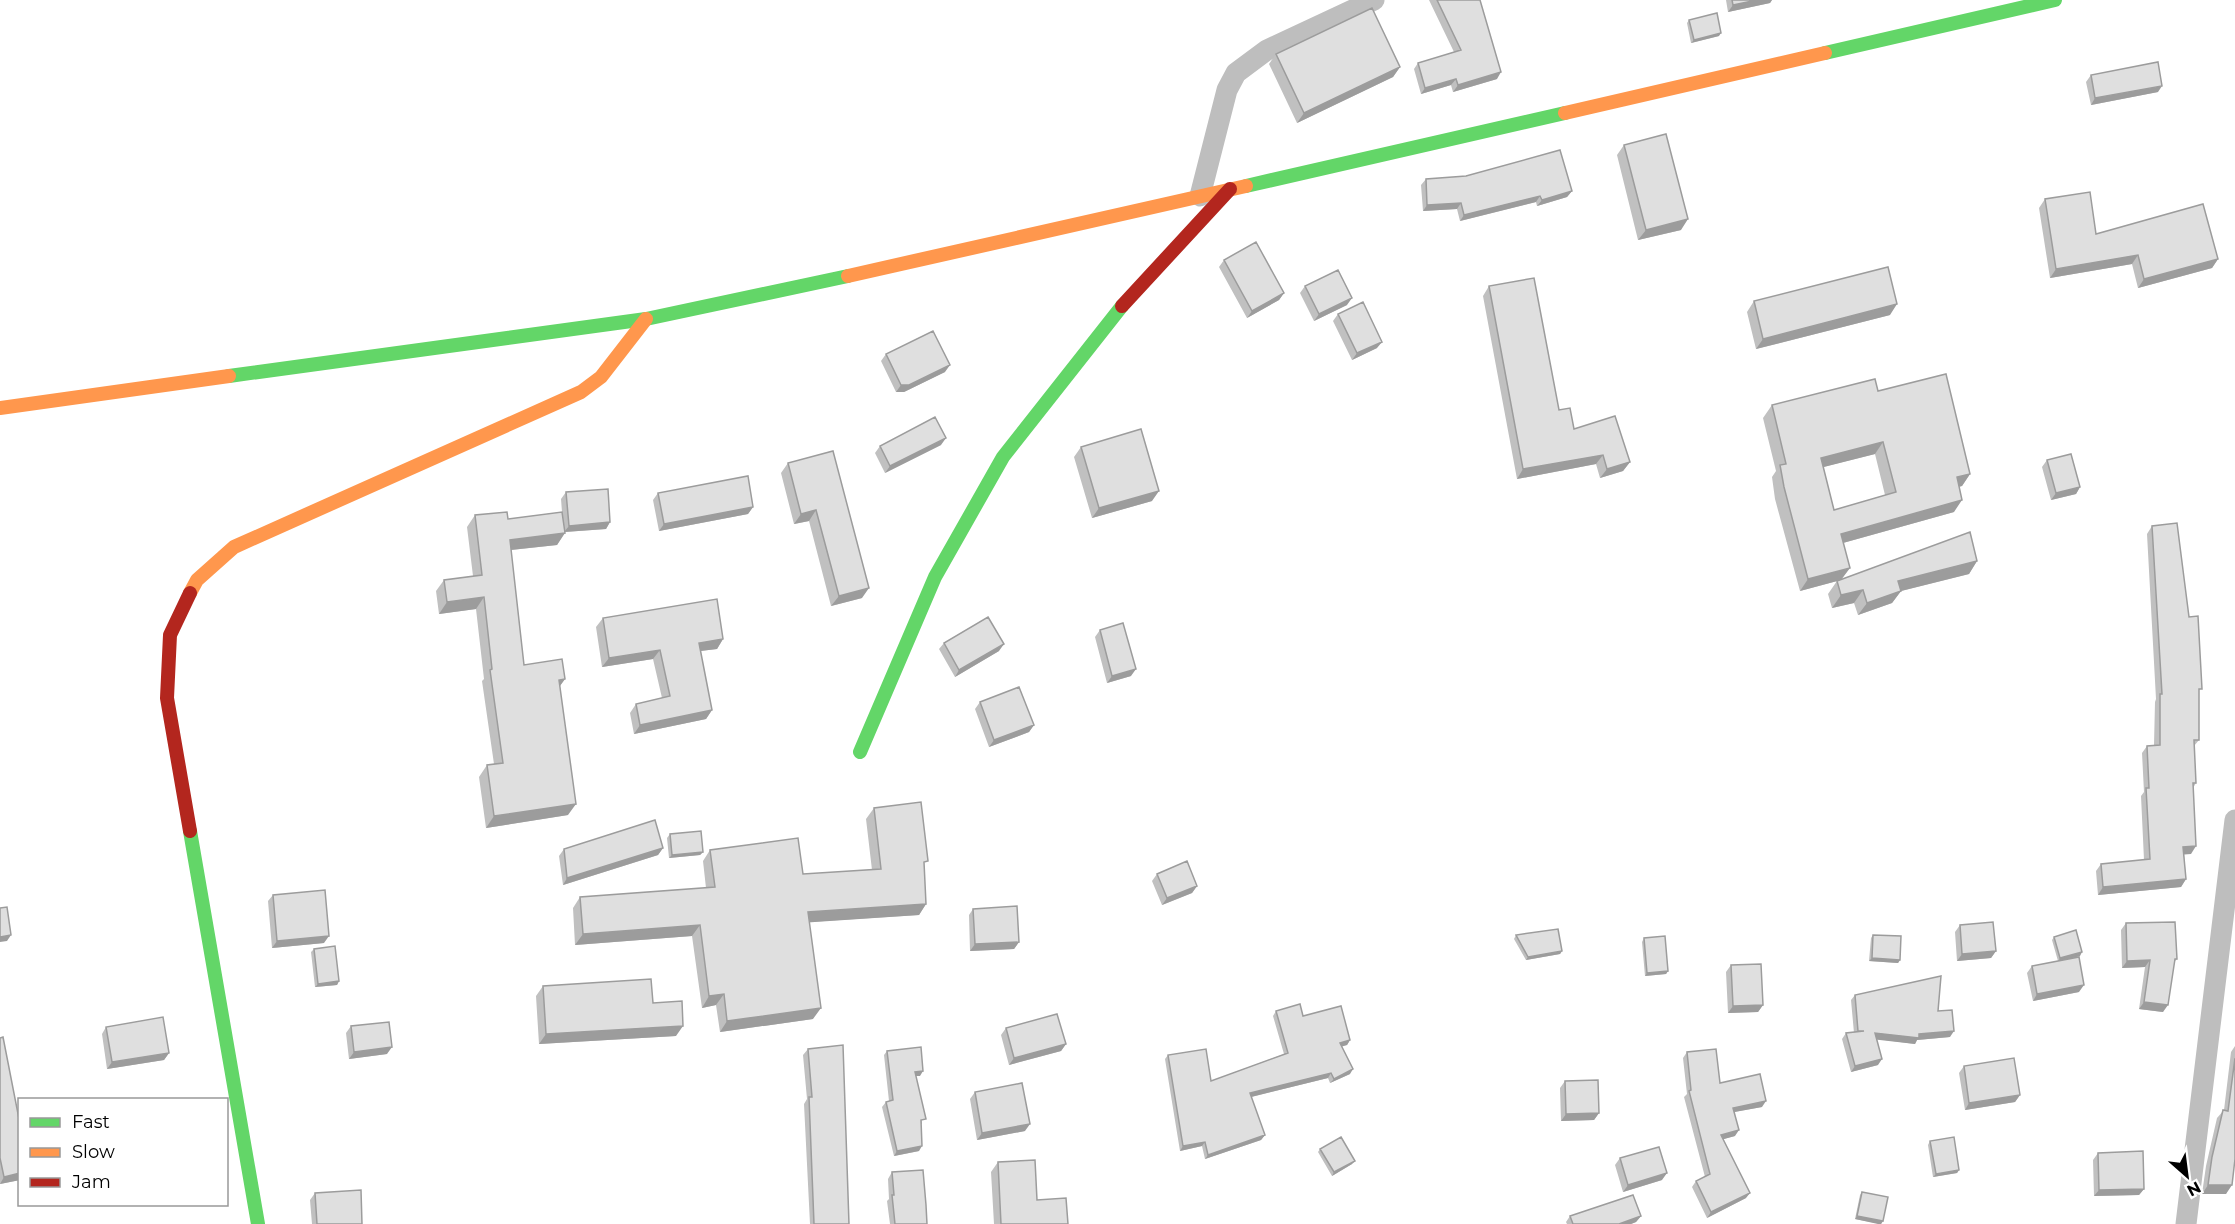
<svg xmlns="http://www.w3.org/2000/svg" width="2235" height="1224" font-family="Montserrat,sans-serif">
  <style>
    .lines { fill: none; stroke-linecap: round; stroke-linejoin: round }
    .street { stroke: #bebebe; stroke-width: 21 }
    .fast { stroke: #63d668; stroke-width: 14 }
    .slow { stroke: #ff974d; stroke-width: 14 }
    .jam { stroke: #b3261e; stroke-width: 14 }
    .wall { fill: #c0c0c0; fill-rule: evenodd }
    .shaded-wall { fill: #9c9c9c }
    .building { fill: #dfdfdf; stroke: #9c9c9c; stroke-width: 1.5; fill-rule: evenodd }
  </style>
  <rect width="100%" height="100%" fill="#fff"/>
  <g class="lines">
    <path class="street" d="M1200,196l27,-106 9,-17 31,-23 107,-50
      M2186,1224l49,-404"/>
    <path class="fast" d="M1825,53l230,-53
      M1246,186l319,-73
      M229,376l417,-57 202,-43
      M860,752l75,-175 68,-120 119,-151
      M190,831l68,393"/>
    <path class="slow" d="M1565,113l260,-60
      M848,276l398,-90
      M0,408l229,-32
      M190,593l7,-13 37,-33 347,-155 20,-15 45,-58"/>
    <path class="jam" d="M1122,306l108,-117
      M190,831l-23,-133 3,-63 20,-42"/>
  </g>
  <path class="wall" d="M1429,0h51l17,79 -44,13 -2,-7 -30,9 -7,-25 4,-6 36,-11z
    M1726,0h46l-2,3 -42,9z
    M1689,20l30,16 -28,7 -4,-20z
    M1276,54l124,13 -7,10 -96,46 -28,-59z
    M2091,75l67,17 -67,13 -5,-23z
    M1624,145l57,85 -43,10 -21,-85z
    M1426,179l146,12 -5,6 -30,9 -1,-4 -76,19 -3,-12 -34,2 -2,-26z
    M2045,199l51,35 122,25 -6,9 -74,20 -6,-24 -82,14 -11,-70z
    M1224,260l60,33 -5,7 -32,18 -28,-51z
    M1305,286l42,19 -33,16 -14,-28z
    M1489,286l70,124 15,19 56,33 -7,9 -23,7 -4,-14 -79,15 -34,-183z
    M1754,301l136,14 -134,34 -9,-37z
    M1338,314l39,34 -25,12 -19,-39z
    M886,354l59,18 -41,20h-8l-15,-31z
    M1878,391l92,83 -8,12 -3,1 -5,25 -111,31 -1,36 135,-18 -8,13 -68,17 -9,12 -34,12 -4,-12 -22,5 -4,-14 9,-13 -37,10 -25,-92 -3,-22 4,-6 -13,-53 9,-13zM1875,454l10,41 -51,15 -11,-43z
    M941,445l-56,28 -10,-20 5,-7z
    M1081,447l71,54 -60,17 -18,-61z
    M833,451l29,147 -31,8 -22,-85 -15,3 -13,-51 7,-10z
    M2047,460l33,27 -4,7 -25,6 -9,-33z
    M566,492l44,30 -4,7 -41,3 -8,13 -46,5 13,115 41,14 -5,7 8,129 -82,13 -7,-51 8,-12 7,-1 -12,-83 2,-2 -8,-70 -37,5 -3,-23 8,-11 29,-4 -6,-49 8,-12 33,4 54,-7 -1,-13z
    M658,493l95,14 -5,7 -89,17 -6,-31z
    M2152,526l47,167v47l-5,6 2,37 -3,5 -2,66h-7l2,25 -5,8 -83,8 -2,-24 5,-7 43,-4 -3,-64 3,-4 -2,-39 5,-7 7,-1 1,-43 1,-3 -9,-165z
    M603,618l120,21 -6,10 -17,2 12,59 -6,9 -72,15 -4,-21 6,-9 26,-6 -9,-39 -51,8 -6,-40z
    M1100,630l31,46 -24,7 -12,-46z
    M944,643l55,8 -44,26 -16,-28z
    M980,702l54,23 -5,7 -40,15 -14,-38z
    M874,808l50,59 2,37 -7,11 -110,7 4,97 -93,13 -4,-27 -14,3 -10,-72 -117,9 -2,-37 7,-11 126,-9 -3,-27 7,-11 93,24 69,-4 -6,-51z
    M670,834l33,18 -3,3 -31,3 -2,-20z
    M663,848l-5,7 -95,30 -4,-29 5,-7z
    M1157,874l40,12 -5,7 -30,12 -10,-24z
    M273,895l51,48 -52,5 -4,-47z
    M973,909l46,33 -5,7 -44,2 -1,-36z
    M2126,923l51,36 -3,3 -11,50 -24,-3 6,-42 -23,1 -1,-38z
    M1960,925l36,26 -5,7 -34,3 -2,-29z
    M1516,935l46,16 -2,3 -34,6 -12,-21z
    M1873,935l27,25 -2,3 -29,-2 2,-23z
    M2054,937l26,19 -15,4 14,32 -46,9 -6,-28 5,-7 26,-5 -6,-21z
    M1644,938l24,33 -2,3 -21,2 -3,-34z
    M314,949l25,32 -2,4 -22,2 -4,-35z
    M1731,965l32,40 -5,7 -30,1 -2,-41z
    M543,986l110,17 23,33 -137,8 -3,-48z
    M1855,995l83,16 12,26 -33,3 -2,4 -38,-5 1,26 -27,7 -9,-33 4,-6h8l-3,-33z
    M1276,1011l27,5 47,24 -3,5 -6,1 9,28 -20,9 -2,-5 -77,19 14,38 -4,5 -56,19 -3,-13 -22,5 -15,-92 3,-4 43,26 73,-27 -11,-38z
    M351,1026l36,28 -38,5 -3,-26z
    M106,1027l63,26 -5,7 -57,9 -5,-35z
    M1006,1028l60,16 -5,7 -52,14 -8,-30z
    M0,1038l20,142 -20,4z
    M2235,1046v115l-9,33h-24l4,-28 11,-48 7,-8 7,-58z
    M808,1049l41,175h-39l-6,-120 3,-5 -4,-44z
    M887,1051l33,25h-4l6,48h-1l-2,27 -25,5 -12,-49 4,-5 3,-1 -5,-46z
    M1687,1052l33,31 42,24 -28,5 1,24 -12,3 23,59 -39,20 -15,-31 4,-6 9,-4 -21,-80 3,-3 -4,-36z
    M1964,1066l56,29 -5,7 -50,8 -6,-37z
    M1565,1081l34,32 -5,7 -33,1 -1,-33z
    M975,1092l50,39 -48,9 -7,-41z
    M1930,1141l29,29 -2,3 -24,4 -5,-32z
    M1320,1149l32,15 -20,12 -14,-24z
    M2098,1153l46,36 -5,6 -45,1 -1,-36z
    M1620,1158l42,22 -39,12 -8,-27z
    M998,1162l39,38 31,24h-74l-3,-52z
    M892,1172l35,52h-37l-3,-23 2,-2 -1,-20z
    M1862,1192l21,29 -2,3 -26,-5 5,-24z
    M315,1193l47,31h-50l-2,-24z
    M1570,1216h71l-5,6 -5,2h-64l-1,-2z"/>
  <path class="shaded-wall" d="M1757,0h15l-2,3 -42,9 5,-7z
    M1721,33l-2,3 -28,7 3,-3z
    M1400,67l-7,10 -96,46 7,-10z
    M1501,72l-4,7 -44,13 5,-7z
    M1456,79l-5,6 -30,9 4,-6z
    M2162,86l-4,6 -67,13 4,-7z
    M1572,191l-5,6 -30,9 5,-6z
    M1540,196l-4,6 -76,19 4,-6z
    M1461,203l-4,6 -34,2 4,-6z
    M1688,219l-7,11 -43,10 8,-10z
    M2138,255l-6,9 -82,14 6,-9z
    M2218,259l-6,9 -74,20 6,-9z
    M1284,293l-5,7 -32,18 5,-7z
    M1352,298l-5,7 -33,16 5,-7z
    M1897,304l-7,11 -134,34 7,-10z
    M1382,342l-5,6 -25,12 5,-7z
    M950,365l-5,7 -41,20h-8l5,-7z
    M946,438l-5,7 -56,28 5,-7z
    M1883,442l-8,12 -63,16 9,-12z
    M1603,455l-7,9 -79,15 6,-10z
    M1630,462l-7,9 -23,7 7,-9z
    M1970,474l-8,12 -14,3 9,-12z
    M2080,487l-4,7 -25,6 5,-7z
    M1159,491l-7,10 -60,17 7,-10z
    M1962,500l-8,12 -122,34 9,-12z
    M753,507l-5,7 -89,17 5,-7z
    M816,510l-7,11 -15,3 7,-10z
    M610,522l-4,7 -42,3 5,-6z
    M565,533l-8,12 -55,6 8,-11z
    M1977,561l-8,13 -68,17 -9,12 -34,12 9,-12 31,-22z
    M1850,568l-9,12 -41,11 8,-12z
    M869,588l-7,10 -31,8 8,-10z
    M1863,590l-9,13 -22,5 9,-13z
    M484,597l-8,12 -37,5 8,-12z
    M723,639l-6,10 -25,3 7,-9z
    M1004,644l-5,7 -44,26 4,-7z
    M660,650l-7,9 -51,8 7,-9z
    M1136,669l-5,7 -24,7 5,-7z
    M565,679l-9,12 3,-11z
    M712,710l-6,9 -72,15 6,-9z
    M1034,725l-5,7 -40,15 5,-7z
    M576,804l-8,11 -82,13 8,-12z
    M2196,846l-5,8 -13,1 5,-8z
    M663,848l-5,7 -95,30 4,-7z
    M703,852l-3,3 -31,3 3,-3z
    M2186,879l-5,8 -83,8 5,-8z
    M1197,886l-5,7 -30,12 5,-7z
    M926,904l-7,11 -119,8 8,-11z
    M700,925l-8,11 -117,9 8,-11z
    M11,935l-4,6 -7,1v-5z
    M329,936l-5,7 -52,5 5,-7z
    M1019,942l-5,7 -44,2 5,-7z
    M1562,951l-2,3 -34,6 2,-3z
    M1996,951l-5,7 -34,3 5,-7z
    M2082,952l-2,4 -22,6 2,-4z
    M1872,958l28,2 -2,3 -29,-2z
    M2150,960l-5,7 -23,1 5,-7z
    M1668,971l-2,3 -21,2 2,-3z
    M339,981l-2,4 -22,2 3,-3z
    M2084,985l-5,7 -46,9 4,-7z
    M724,994l-8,11 -14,3 7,-12z
    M2144,1002l24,3 -5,7 -24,-3z
    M1763,1005l-5,7 -30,1 5,-7z
    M821,1008l-8,11 -93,13 7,-11z
    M683,1026l-7,10 -137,8 7,-10z
    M1954,1031l-4,6 -33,3 -2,4 -44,-5 4,-6 44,1z
    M1350,1040l-3,5 -10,3 3,-5z
    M1066,1044l-5,7 -52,14 5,-7z
    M392,1047l-5,7 -38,5 5,-7z
    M169,1053l-5,7 -57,9 5,-7z
    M1882,1059l-4,6 -27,7 4,-6z
    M1353,1069l-3,5 -20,9 4,-4z
    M923,1071l-3,5h-9l4,-4z
    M1331,1073l-3,5 -81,20 3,-5z
    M2020,1095l-5,7 -50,8 4,-7z
    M1766,1101l-4,6 -33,6 4,-5z
    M1599,1113l-5,7 -33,1 5,-7z
    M1030,1124l-5,7 -48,9 5,-7z
    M1739,1130l-4,6 -18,5 4,-6z
    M1265,1135l-4,5 -56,19 3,-4z
    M1205,1142l-3,4 -22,5 3,-5z
    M922,1146l-3,5 -25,5 3,-5z
    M1355,1161l-3,3 -20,12 2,-4z
    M1959,1170l-2,3 -24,4 3,-3z
    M20,1173v7l-20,4 4,-7z
    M1667,1173l-5,7 -39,12 5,-7z
    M2208,1185h24l-6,9h-24z
    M2144,1189l-5,6 -45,1 5,-6z
    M1750,1193l-4,5 -39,20 4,-6z
    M1641,1216l-5,6 -5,2h-12z
    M1857,1216l26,5 -2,3h-3l-23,-5z"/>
  <path class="building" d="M1437,0h43l21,72 -43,13 -2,-6 -31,9 -7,-25 43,-13z
    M1732,0h25l-24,5z
    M1372,8l28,59 -96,46 -28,-59z
    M1717,13l4,20 -27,7 -5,-20z
    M2158,62l4,24 -67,12 -4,-23z
    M1666,134l22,85 -42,11 -22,-85z
    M1560,150l12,41 -30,9 -2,-4 -76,19 -3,-12 -34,2 -1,-26 40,-3z
    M2090,192l6,42 107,-30 15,55 -74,20 -6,-24 -82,14 -11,-70z
    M1256,242l28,51 -32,18 -28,-51z
    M1888,267l9,37 -134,35 -9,-38z
    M1338,270l14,28 -33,16 -14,-28z
    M1534,278l25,132 11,-2 4,21 41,-13 15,46 -23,7 -4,-14 -80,14 -34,-183z
    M1363,302l19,40 -25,11 -19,-39z
    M933,331l17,34 -41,20h-8l-15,-31z
    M1946,374l24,100 -13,3 5,23 -121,34 9,34 -42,11 -24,-92 -4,-22 6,-1 -14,-59 103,-26 3,12zM1883,442l13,50 -62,18 -13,-52z
    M935,417l11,21 -56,28 -10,-20z
    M1141,429l18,62 -60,17 -18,-61z
    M833,451l36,137 -30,8 -23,-86 -15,4 -13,-51z
    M2071,454l9,33 -24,6 -9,-33z
    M748,476l5,31 -89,17 -6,-31z
    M608,489l2,33 -41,4 -3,-34z
    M507,512l1,7 54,-7 3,21 -55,7 14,125 38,-6 3,20 -6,1 17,124 -82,12 -7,-51 16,-2 -13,-93 2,-1 -8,-72 -37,5 -3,-22 38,-5 -7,-60z
    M2177,523l12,94 9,-1 4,73h-3v51h-5l2,43h-3l3,63 -13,1 3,32 -83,8 -2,-23 49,-5 -4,-71h3l-2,-42 13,-1v-51h2l-10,-168z
    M1970,532l7,29 -79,20 3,10 -34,12 -4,-13 -22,5 -4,-14z
    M717,599l6,40 -24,4 13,67 -72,15 -4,-21 34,-8 -10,-46 -51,8 -6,-40z
    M988,617l16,27 -45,26 -15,-27z
    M1123,623l13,46 -24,7 -12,-46z
    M1019,687l15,38 -40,15 -14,-38z
    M921,802l7,59 -4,1 2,42 -118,8 13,96 -94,13 -3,-27 -15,2 -9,-71 -117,9 -3,-37 135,-10 -5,-37 88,-12 5,36 78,-5 -7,-61z
    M655,820l8,28 -96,30 -3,-29z
    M701,831l2,21 -31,3 -2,-21z
    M1187,861l10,25 -30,12 -10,-24z
    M325,890l4,46 -52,5 -4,-46z
    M1017,906l2,36 -44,2 -2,-35z
    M7,907l4,28 -11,2v-29z
    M1993,922l3,29 -34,3 -2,-29z
    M2175,922l2,37h-2l-7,46 -24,-3 6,-42 -23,1 -1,-38z
    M1558,929l4,22 -34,6 -12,-22z
    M2076,930l6,22 -22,6 -6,-21z
    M1873,935l28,1 -1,24 -28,-2z
    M1665,936l3,35 -21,2 -3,-35z
    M335,946l4,35 -21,3 -4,-35z
    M2079,957l5,28 -47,9 -5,-28z
    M1761,964l2,41 -30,1 -2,-41z
    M1941,976l-3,35 14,-1 2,21 -35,3v4l-44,-5 7,26 -27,7 -9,-33 18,-2h-6l-3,-36z
    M651,979l2,24 29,-2 1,25 -137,8 -3,-48z
    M1300,1004l3,12 38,-10 9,34 -10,3 13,26 -19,10 -3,-6 -81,20 15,42 -57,20 -3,-13 -22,4 -15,-91 38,-6 5,32 77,-28 -12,-42z
    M1057,1014l9,30 -52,14 -8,-30z
    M163,1017l6,36 -57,9 -6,-35z
    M389,1022l3,25 -38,5 -3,-26z
    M3,1037l17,87v49l-16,4 -4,-19v-120z
    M843,1045l6,179h-35l-5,-127h3l-4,-48z
    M921,1047l2,24 -8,1 11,47 -5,1 1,26 -25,5 -11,-49 7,-2 -6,-49z
    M1716,1049l4,34 40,-9 6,27 -33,7 6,22 -18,5 29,58 -39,19 -15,-31 14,-7 -21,-83 2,-1 -4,-38z
    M2014,1058l6,37 -51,8 -5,-37z
    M2235,1058v101l-3,26h-24l4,-28 11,-47 5,1z
    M1598,1080l1,33 -33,1 -1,-33z
    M1022,1083l8,41 -48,9 -7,-41z
    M1341,1137l14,24 -21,11 -14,-23z
    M1954,1137l5,33 -23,4 -6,-33z
    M1659,1147l8,26 -39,12 -8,-27z
    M2143,1151l1,38 -45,1 -1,-37z
    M1035,1160l2,40 29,-2 2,26h-67l-3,-62z
    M923,1170l3,35 1,19h-32l-3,-29h2l-2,-23z
    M361,1190l1,34h-45l-2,-31z
    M1862,1192l26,5 -5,24 -26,-5z
    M1633,1195l8,21 -22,8h-46l-3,-8z"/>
  <rect x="18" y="1098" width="210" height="108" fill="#ffffff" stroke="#999999" stroke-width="1.5"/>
  <rect x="30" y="1118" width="30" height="9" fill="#63d668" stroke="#999999" stroke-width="1.5"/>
  <text x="72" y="1128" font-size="18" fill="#000000">Fast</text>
  <rect x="30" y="1148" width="30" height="9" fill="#ff974d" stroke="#999999" stroke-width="1.5"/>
  <text x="72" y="1158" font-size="18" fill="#000000">Slow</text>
  <rect x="30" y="1178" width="30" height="9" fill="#b3261e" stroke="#999999" stroke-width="1.5"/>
  <text x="72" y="1188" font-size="18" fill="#000000">Jam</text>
  <g transform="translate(2187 1176) rotate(152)" stroke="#ffffff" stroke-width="4.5" paint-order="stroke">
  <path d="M0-4.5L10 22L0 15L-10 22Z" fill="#000000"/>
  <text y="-9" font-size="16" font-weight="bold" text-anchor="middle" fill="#000000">N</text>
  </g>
</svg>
